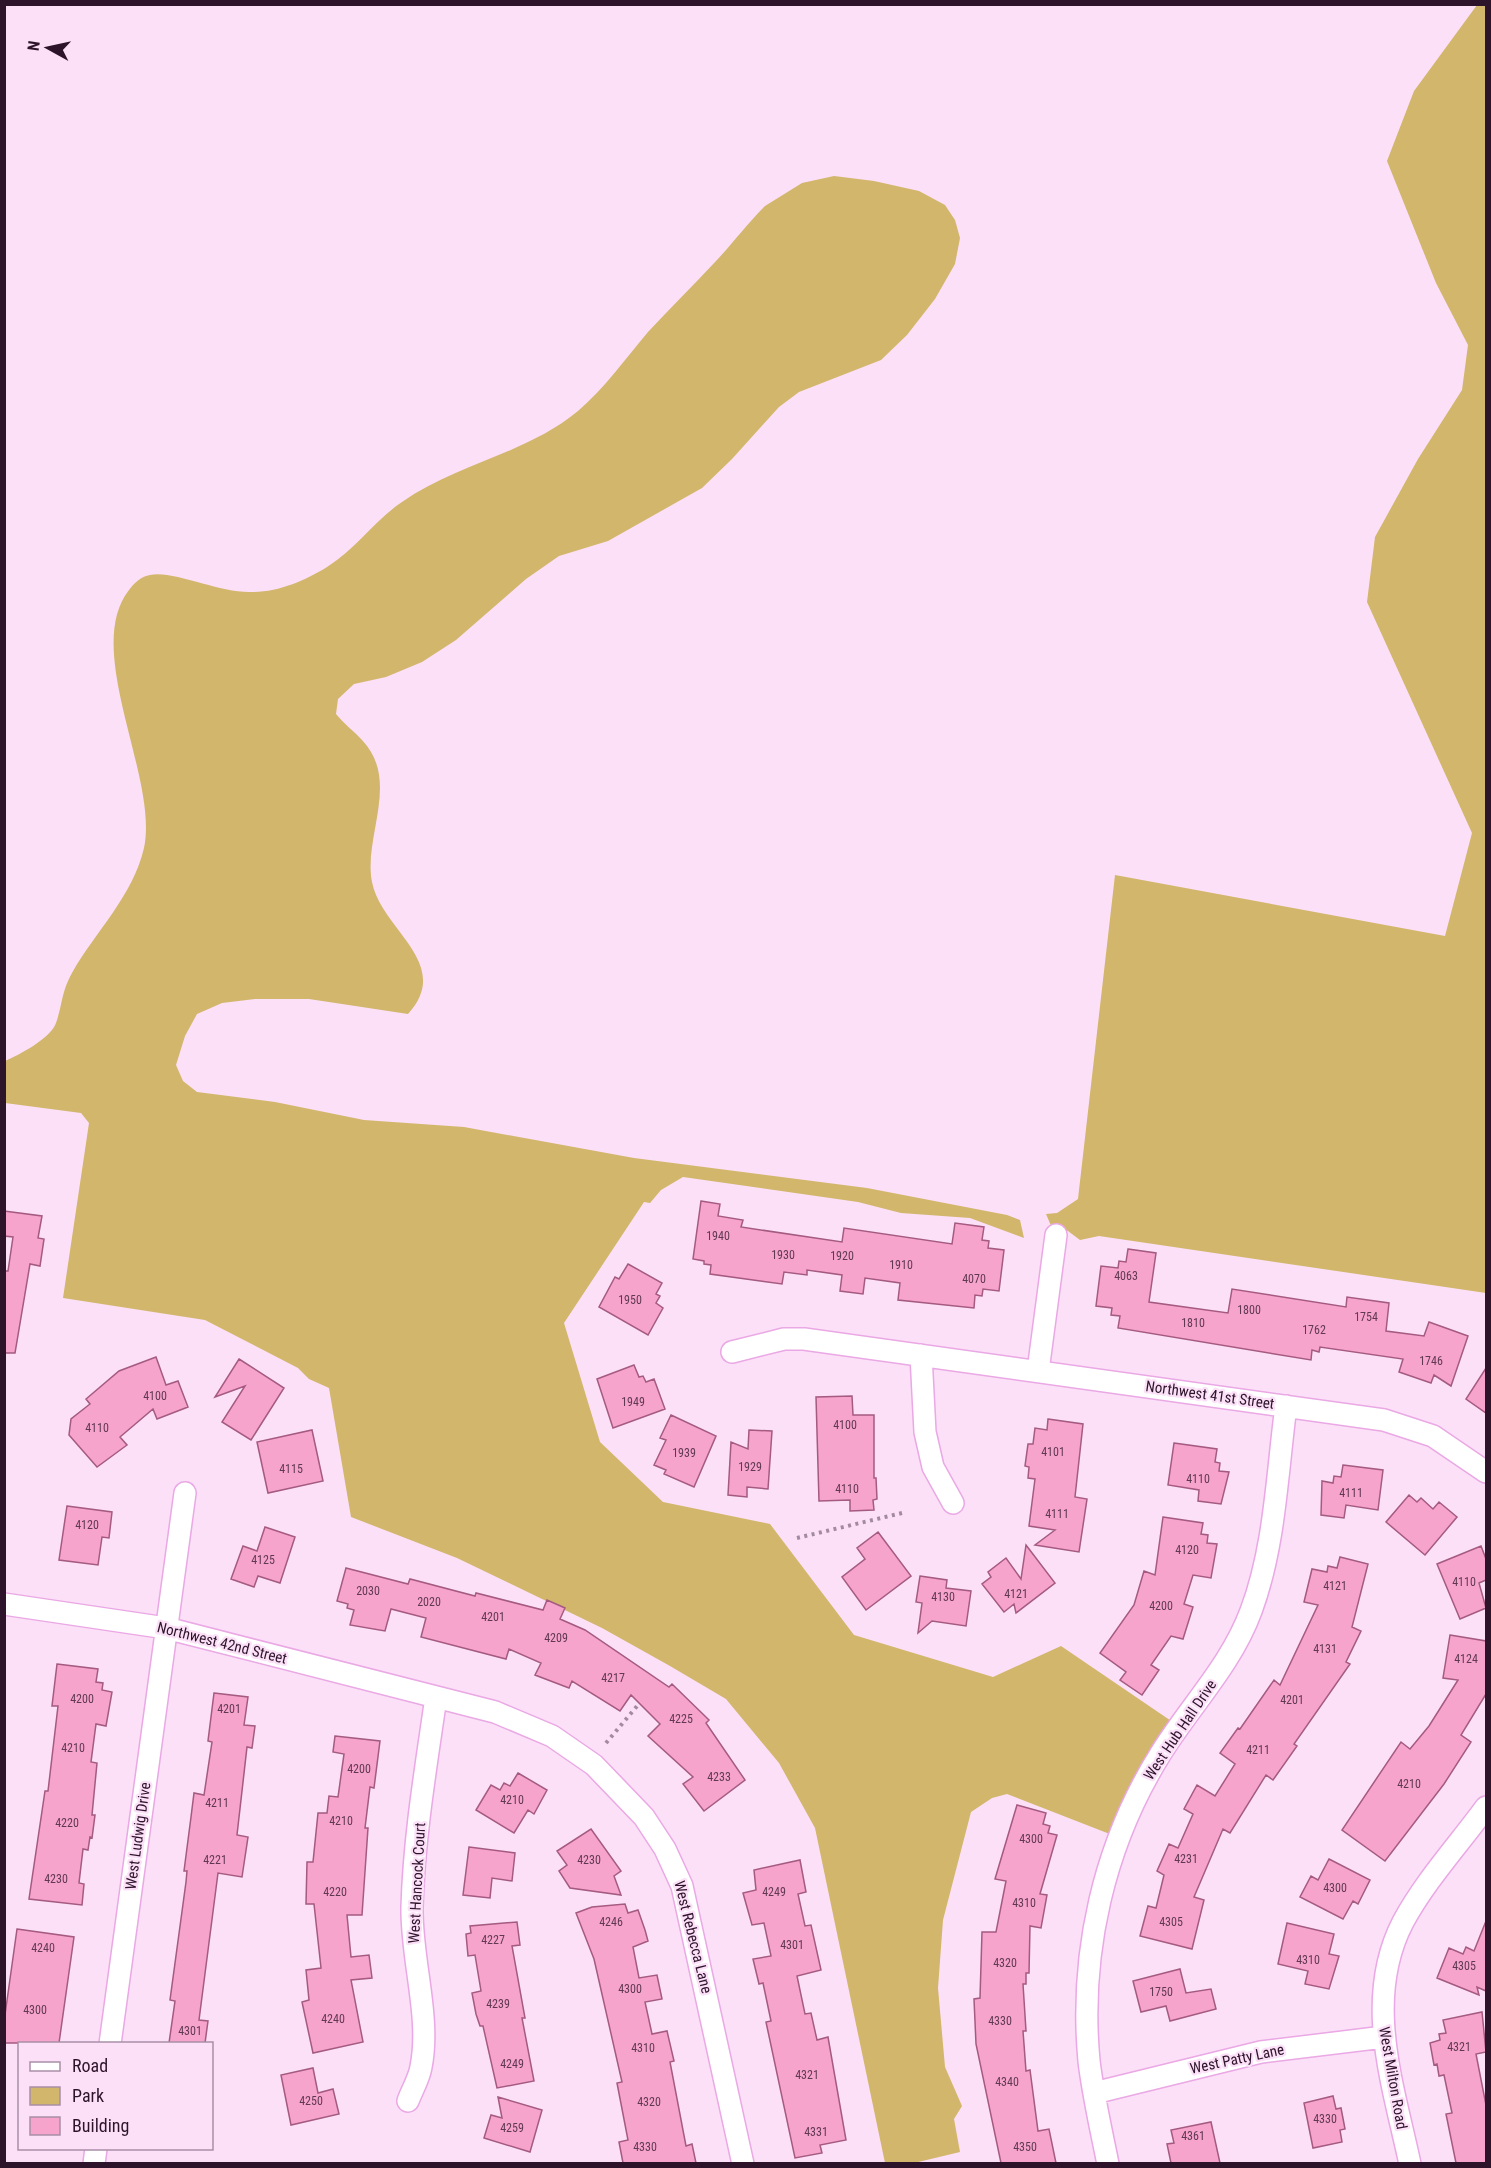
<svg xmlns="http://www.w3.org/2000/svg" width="1491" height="2168" font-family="'Roboto Condensed',sans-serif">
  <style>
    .green { fill: #d2b66b }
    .building { fill: #f7a4cc; stroke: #a55a80; stroke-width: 1.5 }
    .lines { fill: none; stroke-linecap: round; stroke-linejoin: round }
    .minor-casing { stroke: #eaa8e4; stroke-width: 24 }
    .path { stroke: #a48aa1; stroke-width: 4; stroke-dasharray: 3 4.5; stroke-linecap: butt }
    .minor { stroke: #fff; stroke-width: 21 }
    .labels { text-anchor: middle; stroke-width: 4.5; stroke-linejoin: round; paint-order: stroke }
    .number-label { font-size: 12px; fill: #603853 }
    .street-label { font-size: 15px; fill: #2d142b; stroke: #fbe0f8 }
  </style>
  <rect width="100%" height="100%" fill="#fbe0f8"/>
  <path class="green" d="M1477,5h9v1288l-387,-57 -19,4 -12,-9 -16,-3 -6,-14 11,-1 21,-14 37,-324 330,61 27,-103 -105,-231 8,-65 43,-78 44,-69 6,-45 -32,-62 -49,-122 27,-70z
    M834,176l40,5 45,10 26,14 10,15 5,18 -5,26 -20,35 -28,36 -26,25 -82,32 -20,15 -47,52 -30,29 -94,53 -49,15 -33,23 -70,61 -34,22 -36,15 -32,7 -16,15 -2,15c8,10 18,17 26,26 39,41 1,97 10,142 9,48 82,81 36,132l-99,-15h-54l-33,4 -25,11 -12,22 -9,29 7,16 14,11 78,10 89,18 100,7 170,31 233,30 140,27 13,5 4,18 -54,-20 -69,-5 -43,-11 -175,-25 -22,13 -11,13 -6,-1 -80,121 36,119 63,60 107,22 84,111 139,42 68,-31 119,81 -60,111 -113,-44 -15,4 -21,14 -28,108 -5,68 7,79 17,39 -8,13 6,33 -46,11h-29l-70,-335 -36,-65 -53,-64 -56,-33 -68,-38 -145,-70 -106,-41 -22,-129 -20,-9 -11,-11 -93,-48 -142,-22 26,-175 -8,-10 -76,-10v-42c14,-6 46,-23 51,-38 7,-20 5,-30 16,-50 23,-41 61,-77 72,-125 15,-70 -62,-198 -15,-258 5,-7 13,-14 21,-15 24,-5 71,19 103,17 26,0 53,-12 74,-25 29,-18 48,-47 75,-65 54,-38 124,-48 176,-91 26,-22 48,-53 70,-79 22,-24 46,-47 68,-71 17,-18 31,-37 49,-55l37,-23z"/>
  <path class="building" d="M701,1201l19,3 -2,12 25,4 -2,7 101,15 2,-14 108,16 3,-21 29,4 -2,13 7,1 -1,7 16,2 -5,41 -16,-2 -1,7 -7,-1 -1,13 -76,-8 2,-17 -35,-5 -2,16 -23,-3 2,-16 -35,-5v5l-23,-3 -2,12 -72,-10 1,-9 -7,-1v-3l-11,-2z
    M4,1211l38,5 -4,22 6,1 -4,27 -10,-2 -15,89h-11v-82h4l5,-34 -9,-1z
    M1128,1249l28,4 -7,49 79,11 4,-24 114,18 1,-10 42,6 -3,28 38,5 5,-14 39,14 -17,50 -17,-11 -3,8 -32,-11 4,-13 -83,-12 -1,5 -7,-2 -1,10 -193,-32 2,-12 -9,-1 1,-7 -16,-2 5,-40 17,2 1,-7 7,1z
    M628,1264l34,19 -6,11 4,2 -4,7 7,5 -15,27 -49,-28 16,-30 4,2z
    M156,1357l10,28 12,-4 10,26 -31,12 -4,-10 -33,28 7,8 -30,22 -28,-32 2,-16 19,-15 -4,-5 33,-28z
    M239,1359l45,29 -33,52 -29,-18 23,-36 -30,11z
    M634,1365l5,12 4,-1 3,6 8,-3 11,30 -52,19 -16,-49z
    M1486,1368v45l-20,-14z
    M852,1396l1,19h21v63h2l1,21 -4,1 1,10 -24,1v-11l-31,1 -3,-104z
    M671,1415l45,21 -22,51 -30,-13 2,-4 -12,-5 12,-25 -6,-2z
    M1048,1419l35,5 -8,73 12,2 -8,53 -44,-7 20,-15 -26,-4 6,-47 -7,-1 1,-11 -4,-1 3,-22h5l2,-16 12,2z
    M312,1430l11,51 -55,12 -11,-51z
    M749,1430l23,1 -4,58 -21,-2v10l-19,-2 3,-53 17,7z
    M1174,1443l43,6 -2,13 5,1 -1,8 10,1 -8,32 -23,-3 1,-11 -31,-5z
    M1343,1465l40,5 -5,40 -32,-5 -2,13 -23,-3 1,-34 11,2 1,-7 7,1z
    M1409,1495l8,7 4,-4 12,11 6,-7 18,15 -32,38 -39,-33z
    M67,1506l45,6 -3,26 -7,-1 -4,28 -39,-5z
    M1163,1517l40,6 -2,11 7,1 -1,8 10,1 -6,34 -18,-3 -9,29 9,3 -10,32 -12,-3 -20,29 8,5 -17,25 -22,-15 6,-8 -26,-19 34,-48 10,-34 11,4z
    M265,1527l30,10 -15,46 -22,-7 -4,11 -23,-8 12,-33 14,5z
    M878,1532l33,44 -45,34 -24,-33 23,-18 -8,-11z
    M1026,1545l29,38 -39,30 -2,-9 -10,8 -22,-28 9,-7 -3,-5 18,-14 15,21z
    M1481,1546l5,13v21l-7,3 7,25 -26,11 -23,-55z
    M1340,1557l28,7 -16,63 9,4 -15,31 4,2 -56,80 3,2 -24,34 -7,-5 -36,58 -7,-4 -29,68 10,3 -12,49 -52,-13 8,-30 8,2 8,-33 -7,-4 12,-27 9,4 15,-34 -9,-5 13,-24 18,11 20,-32 -15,-11 18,-25 2,1 34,-49 6,5 38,-80 -14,-3 8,-33 15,3 1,-6 9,2z
    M346,1568l62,16 2,-5 65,17 1,-3 67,17 4,-10 18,8 -5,11 25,11 84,57 3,-3 37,36 -3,3 39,57 -41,31 -21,-27 10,-7 -45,-41 12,-12 -29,-29 -11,16 -48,-30 -3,7 -34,-13 6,-12 -32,-14 -3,10 -85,-22 5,-19 -35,-9 -6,22 -35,-6 4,-15 -7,-2 1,-4 -11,-3z
    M920,1576l27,4 -1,8 25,3 -5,35 -34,-5 -14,12 4,-30 -6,-1z
    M1450,1635l36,6v53l-25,41 10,7 -27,42 -59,77 -43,-31 59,-88 9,7 19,-23 29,-46 -15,-2z
    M57,1664l41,5 -2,13 7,1 -1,7 10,2 -6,34 -10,-2 -5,38 6,1 -5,52h3l-3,23 -2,-1 -2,13 -5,-1 -4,34 5,1 -2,21 -53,-6 16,-108h3l10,-85h-6z
    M214,1693l34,4 -4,28 11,1 -3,22 -5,-1 -10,88 11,2 -6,40 -24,-4 -19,147 9,1 -3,22h-36l6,-42 -5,-1 16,-118 1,-11h-3l7,-54 3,-24 10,2 8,-53 -4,-1z
    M335,1736l45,5 -6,47 -4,-1 -5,41h3l-6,87h-15l4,42 18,-2 3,23 -21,2 12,62 -50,11 -11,-51 7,-2 -3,-30 15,-2 -7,-64h-8l1,-42h6l5,-49h9l2,-17 9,1 6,-43 -11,-2z
    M518,1773l29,17 -13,24 -6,-4 -14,23 -38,-23 15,-25 9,5 4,-7 6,3z
    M1017,1805l29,8 -3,11 7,2 -2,7 9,2 -17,59 7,1 -6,33 -11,-2 -1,47h-3v11h-3l3,47h-3l3,40 4,-1 8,61 11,-2 7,34h-55l-25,-119 -2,-45 6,-1 2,-66h14l10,-51 -11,-2z
    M591,1829l30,42 -7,5 7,19 -51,-7 -11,-17 8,-6 -10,-14z
    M469,1847l46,6 -3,28 -20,-3 -2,20 -27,-3z
    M1329,1859l41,21 -12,24 -5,-3 -10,18 -43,-22 11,-21 7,4z
    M800,1860l6,32 -8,2 7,32 6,-1 10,45 -24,6 8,38 6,-1 6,27 11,-3 18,103 -26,5 2,8 -27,5 -29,-136 5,-1 -8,-38 -4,1 -6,-25 18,-3 -7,-33 -12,2 -9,-32 13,-3 -2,-20z
    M625,1904l3,9 10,-3 7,20 3,11 -15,6 6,31 18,-3 5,24 -17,3 7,32 15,-3 7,30 -4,1 16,84 6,-2 4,19h-73l-4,-21 9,-2 -11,-57 5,-1 -28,-123 -18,-46 16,-6z
    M1486,1921v70l-9,-4 2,8 -42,-17 12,-30 14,6 3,-7 8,4z
    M517,1922l3,23 -8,1 13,72h-3l12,63 -37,7 -14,-62h-3l-4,-12 -4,-21 9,-2 -6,-36 -7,1 -2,-22 5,-1 -1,-7z
    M1287,1923l47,11 -5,20 10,2 -10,33 -24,-5 3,-13 -30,-7z
    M17,1929l57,8 -15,106h-55v-21z
    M1180,1969l6,24 25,-4 5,20 -46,12 -4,-15 -25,6 -8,-31z
    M1482,2012l4,40 -10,2 10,51v58h-30l-10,-49 6,-1 -8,-38 -5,1 -2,-12 -3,1 -4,-22 10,-3 -1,-6 7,-1 -3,-13z
    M313,2068l5,25 15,-4 6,25 -48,11 -10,-50z
    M1333,2096l3,13 5,-1 4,21 -5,1 2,12 -29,6 -9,-45z
    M498,2097l44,13 -12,42 -46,-14 7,-23 11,3z
    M1211,2122l9,41h-49l-4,-19 7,-1 -3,-13z"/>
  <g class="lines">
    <g class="minor-casing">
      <path id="minor" d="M732,1352l52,-13h20l580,81 49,16 53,36
        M921,1355l4,77 8,35 20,36
        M1038,1371l18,-136
        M4,1604l162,24 329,84 57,24 42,29 50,52 21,32 17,37 61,278
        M110,2044l75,-551
        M1094,2093l167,-41 123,-15
        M408,2101c4,-11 11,-22 13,-34 10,-50 -10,-108 -9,-160 2,-70 14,-140 24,-210
        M94,2164l2,-16
        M1108,2164c-7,-35 -15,-69 -19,-103 -10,-108 15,-217 72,-308 30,-48 70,-88 90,-142 24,-64 26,-137 35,-205
        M1410,2164c-17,-80 -47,-165 -7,-242 22,-41 56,-78 83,-115"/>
    </g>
    <path class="path" d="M797,1538l105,-25
      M606,1743l32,-38"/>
    <use href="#minor" class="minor"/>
  </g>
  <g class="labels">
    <g class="number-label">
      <text x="718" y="1240">1940</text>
      <text x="783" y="1259">1930</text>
      <text x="842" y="1260">1920</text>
      <text x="901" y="1269">1910</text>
      <text x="1126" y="1280">4063</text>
      <text x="974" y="1283">4070</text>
      <text x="630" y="1304">1950</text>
      <text x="1249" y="1314">1800</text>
      <text x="1366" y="1321">1754</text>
      <text x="1193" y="1327">1810</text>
      <text x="1314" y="1334">1762</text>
      <text x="1431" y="1365">1746</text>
      <text x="155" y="1400">4100</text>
      <text x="633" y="1406">1949</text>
      <text x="845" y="1429">4100</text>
      <text x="97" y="1432">4110</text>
      <text x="1053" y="1456">4101</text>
      <text x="684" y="1457">1939</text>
      <text x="750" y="1471">1929</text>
      <text x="291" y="1473">4115</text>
      <text x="1198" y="1483">4110</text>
      <text x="847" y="1493">4110</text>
      <text x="1351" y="1497">4111</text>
      <text x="1057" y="1518">4111</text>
      <text x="87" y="1529">4120</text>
      <text x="1187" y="1554">4120</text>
      <text x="263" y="1564">4125</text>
      <text x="1464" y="1586">4110</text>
      <text x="1335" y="1590">4121</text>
      <text x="368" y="1595">2030</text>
      <text x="1016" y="1598">4121</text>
      <text x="943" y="1601">4130</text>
      <text x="429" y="1606">2020</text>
      <text x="1161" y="1610">4200</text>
      <text x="493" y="1621">4201</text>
      <text x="556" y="1642">4209</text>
      <text x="1325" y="1653">4131</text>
      <text x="1466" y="1663">4124</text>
      <text x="613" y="1682">4217</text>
      <text x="82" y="1703">4200</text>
      <text x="1292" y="1704">4201</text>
      <text x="229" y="1713">4201</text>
      <text x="681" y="1723">4225</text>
      <text x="73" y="1752">4210</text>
      <text x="1258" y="1754">4211</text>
      <text x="359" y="1773">4200</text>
      <text x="719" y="1781">4233</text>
      <text x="1409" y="1788">4210</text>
      <text x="512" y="1804">4210</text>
      <text x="217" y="1807">4211</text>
      <text x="341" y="1825">4210</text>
      <text x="67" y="1827">4220</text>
      <text x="1031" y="1843">4300</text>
      <text x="1186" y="1863">4231</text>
      <text x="215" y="1864">4221</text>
      <text x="589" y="1864">4230</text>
      <text x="56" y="1883">4230</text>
      <text x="1335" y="1892">4300</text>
      <text x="335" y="1896">4220</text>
      <text x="774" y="1896">4249</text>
      <text x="1024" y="1907">4310</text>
      <text x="611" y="1926">4246</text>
      <text x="1171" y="1926">4305</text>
      <text x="493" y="1944">4227</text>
      <text x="792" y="1949">4301</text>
      <text x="43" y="1952">4240</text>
      <text x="1308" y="1964">4310</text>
      <text x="1005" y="1967">4320</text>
      <text x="1464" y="1970">4305</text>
      <text x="630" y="1993">4300</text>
      <text x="1161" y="1996">1750</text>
      <text x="498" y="2008">4239</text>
      <text x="35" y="2014">4300</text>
      <text x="333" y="2023">4240</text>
      <text x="1000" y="2025">4330</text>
      <text x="190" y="2035">4301</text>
      <text x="1459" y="2051">4321</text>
      <text x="643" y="2052">4310</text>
      <text x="512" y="2068">4249</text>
      <text x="807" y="2079">4321</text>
      <text x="1007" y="2086">4340</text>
      <text x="311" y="2105">4250</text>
      <text x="649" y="2106">4320</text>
      <text x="1325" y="2123">4330</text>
      <text x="512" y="2132">4259</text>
      <text x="816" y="2136">4331</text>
      <text x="1193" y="2140">4361</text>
      <text x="645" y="2151">4330</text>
      <text x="1025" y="2151">4350</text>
    </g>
    <g class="street-label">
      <text transform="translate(1210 1395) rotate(8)" y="5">Northwest 41st Street</text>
      <text transform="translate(222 1643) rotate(14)" y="5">Northwest 42nd Street</text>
      <text transform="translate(1180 1730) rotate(-56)" y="5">West Hub Hall Drive</text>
      <text transform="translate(138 1836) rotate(-82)" y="5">West Ludwig Drive</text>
      <text transform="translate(417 1883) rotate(-87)" y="5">West Hancock Court</text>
      <text transform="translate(693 1937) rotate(76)" y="5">West Rebecca Lane</text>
      <text transform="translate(1237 2059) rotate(-12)" y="5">West Patty Lane</text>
      <text transform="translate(1393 2078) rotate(80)" y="5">West Milton Road</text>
    </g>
  </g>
  <rect width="1491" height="2168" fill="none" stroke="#2d142b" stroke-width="12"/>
  <rect x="18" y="2042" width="195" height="108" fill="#fbe0f8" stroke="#a98ea6" stroke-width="1.5"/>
  <rect x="30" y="2062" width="30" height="9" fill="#ffffff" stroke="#a98ea6" stroke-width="1.5"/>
  <text x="72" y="2072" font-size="18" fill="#2d142b">Road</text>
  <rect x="30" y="2087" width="30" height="18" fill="#d2b66b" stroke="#a98ea6" stroke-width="1.5"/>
  <text x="72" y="2102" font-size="18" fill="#2d142b">Park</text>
  <rect x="30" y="2117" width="30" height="18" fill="#f7a4cc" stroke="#a98ea6" stroke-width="1.5"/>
  <text x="72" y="2132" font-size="18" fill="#2d142b">Building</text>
  <g transform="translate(48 48) rotate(278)" stroke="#fbe0f8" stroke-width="4.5" paint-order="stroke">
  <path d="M0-4.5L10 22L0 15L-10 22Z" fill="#2d142b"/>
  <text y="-9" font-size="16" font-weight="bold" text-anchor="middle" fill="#2d142b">N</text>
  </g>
</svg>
